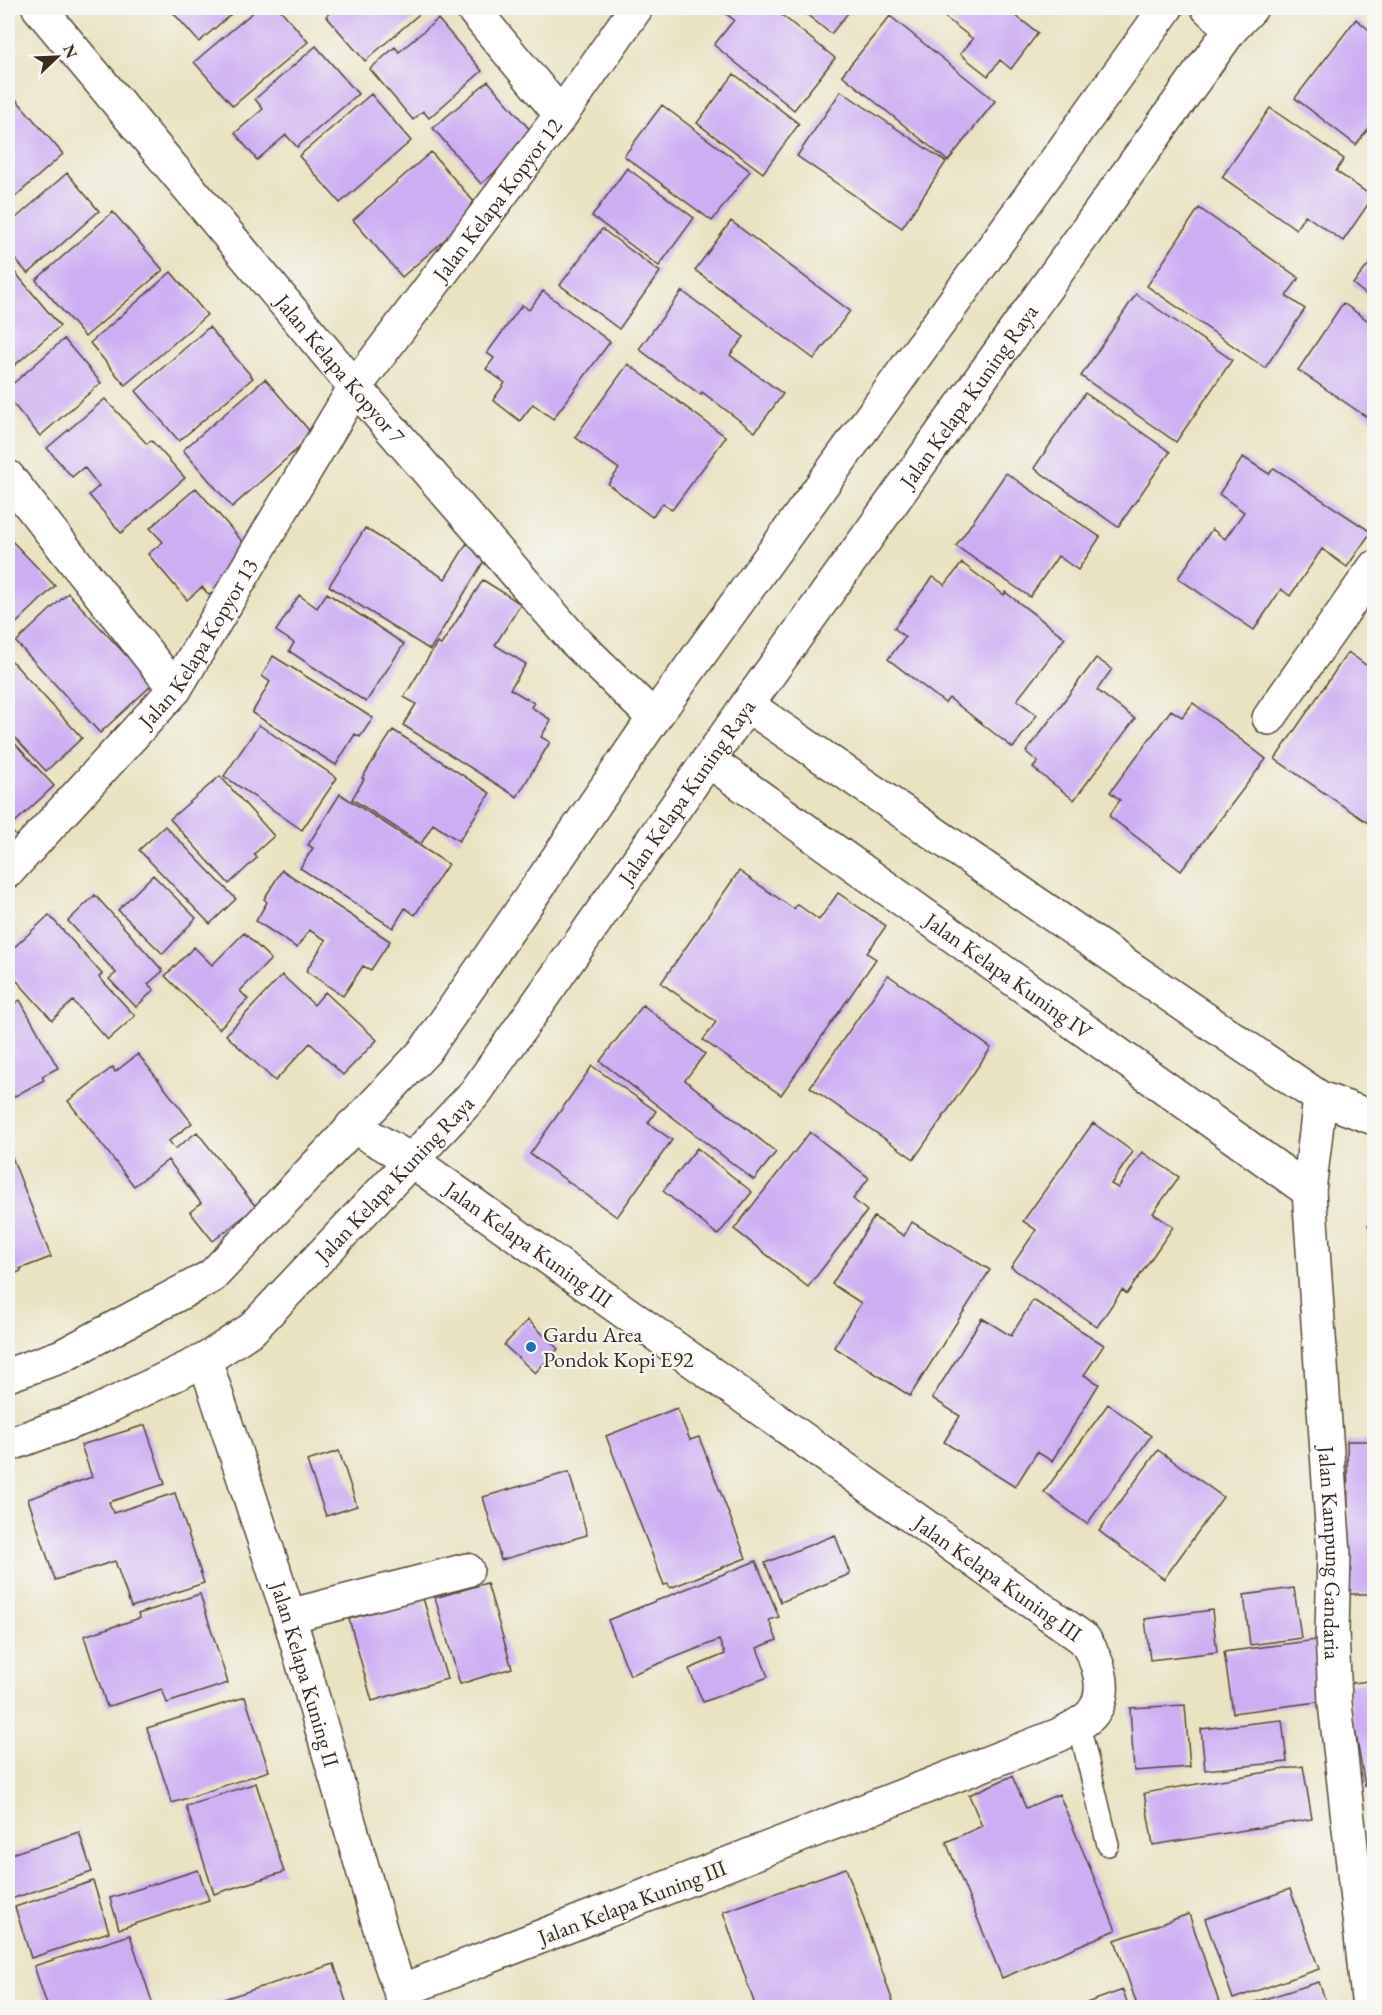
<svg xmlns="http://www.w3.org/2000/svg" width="1382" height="2015" font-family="'EB Garamond',serif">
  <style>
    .building { fill: #cdaef3 }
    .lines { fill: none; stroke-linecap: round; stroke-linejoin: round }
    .lane-casing { stroke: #554637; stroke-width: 24 }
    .street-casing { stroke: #554637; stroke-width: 36 }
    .lane { stroke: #fff; stroke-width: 21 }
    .street { stroke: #fff; stroke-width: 33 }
    .poi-dot { fill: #1f6fb2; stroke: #f6f6f2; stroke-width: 2 }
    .labels { text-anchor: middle; stroke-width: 4.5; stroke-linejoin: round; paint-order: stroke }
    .street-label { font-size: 22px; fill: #3b2a1e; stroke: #f6f6f2 }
    .poi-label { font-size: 22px; fill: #3b2a1e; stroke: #f6f6f2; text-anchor: start }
  </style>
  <rect width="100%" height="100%" fill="#f6f6f2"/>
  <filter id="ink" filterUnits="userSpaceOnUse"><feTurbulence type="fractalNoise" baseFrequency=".0167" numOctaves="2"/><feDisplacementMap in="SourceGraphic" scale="12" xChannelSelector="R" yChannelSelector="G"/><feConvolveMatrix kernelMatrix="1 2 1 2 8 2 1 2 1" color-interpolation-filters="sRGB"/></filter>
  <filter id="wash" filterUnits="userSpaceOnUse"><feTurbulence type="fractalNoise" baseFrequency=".008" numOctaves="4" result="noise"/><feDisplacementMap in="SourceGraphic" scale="24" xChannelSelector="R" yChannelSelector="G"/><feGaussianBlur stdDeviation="1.35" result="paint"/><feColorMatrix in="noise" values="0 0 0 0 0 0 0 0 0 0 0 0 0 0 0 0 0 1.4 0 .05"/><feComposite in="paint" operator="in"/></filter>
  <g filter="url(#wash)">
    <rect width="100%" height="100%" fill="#e9e3c2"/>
    <g id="blocks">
      <path class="building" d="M169,8h69l-39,34z
        M258,8h21l29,34 -75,64 -39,-44z
        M336,8h90l-61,53 -39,-45z
        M718,8h55l62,50 -41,52 -80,-65 20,-25z
        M799,8h53l-21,26z
        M933,8h73l32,25 -27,36 -11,-9 -12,16 -28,-22 13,-15z
        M890,16l105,85 -47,60 -106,-86z
        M438,19l44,52 -53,47 -6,-7 -10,9 -43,-51 25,-22 4,5z
        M1356,19l18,15v87l-18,24 -61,-47z
        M316,46l42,48 -61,53 -11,-12 -29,25 -22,-27 28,-24 -8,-10z
        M734,74l65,50 -36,49 -66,-50z
        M488,81l48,56 -55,47 -48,-56z
        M8,90l55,64 -55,49z
        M841,91l105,71 -44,66 -105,-72z
        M371,94l40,47 -71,62 -41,-47z
        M662,105l88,66 -38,50 -88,-65z
        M1270,108l74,51 -8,12 37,26 -30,44 -38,-26 -9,14 -74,-52z
        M431,152l49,57 -78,68 -49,-57z
        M627,168l67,50 -35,48 -67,-50z
        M67,173l32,38 -71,63 -20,-23v-26z
        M1199,208l100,70 -13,18 19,13 -40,59 -118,-82z
        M113,212l50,58 -78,67 -49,-57z
        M731,221l119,90 -36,48 -119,-89z
        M602,229l58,43 -41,57 -59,-44z
        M1374,258v43l-21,-17z
        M8,264l52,62 -52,45z
        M171,272l36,43 -82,70 -35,-42z
        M543,291l67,51 -57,77 -20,-15 -13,17 -27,-21 12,-17 -19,-14 8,-11 -7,-5 35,-48 7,5z
        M682,291l62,46 -14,18 53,39 -28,38 -53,-40 -1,3 -62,-46z
        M1136,294l96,66 -56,82 -95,-66z
        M1343,303l31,22v90l-3,5 -73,-50z
        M209,327l44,51 -74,63 -43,-50z
        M64,339l37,44 -61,53 -32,-38v-10z
        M628,364l98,73 -54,73 -9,-7 -11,14 -44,-33 11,-15 -44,-32z
        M265,379l48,56 -81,72 -49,-57z
        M1085,393l85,59 -52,75 -84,-59z
        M105,399l42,45 4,-4 34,38 -64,55 -32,-38 10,-9 -15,-19 -12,10 -25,-29z
        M1243,457l26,17 5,-6 97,64 -24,35 -25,-18 -32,47 -9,-7 -27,41 -76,-52 34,-49 13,10 19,-27 -25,-18z
        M1006,473l94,64 -22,33 -20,-14 -28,41 -74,-51z
        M196,488l58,67 -45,40 -7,-8 -15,13 -39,-46 15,-12 -13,-14z
        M365,528l80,51 22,-36 20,13 -57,94 -101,-64z
        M9,538l46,48 -47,45v-92z
        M962,563l42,32 1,-3 60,46 -48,62 20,15 -24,33 -64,-50 -4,5 -57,-44 17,-22 -11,-9 39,-51 12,8z
        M483,580l38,24 -26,41 31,19 -16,25 24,14 -3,4 20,13 -10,17 9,5 -33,55 -114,-72 13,-21 -12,-7 33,-54 4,2z
        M68,593l85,91 -53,49 -84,-91z
        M327,593l77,51 -38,58 -77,-51 5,-8 -18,-12 23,-36 18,13z
        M1348,652l26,19v156l-99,-68z
        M273,656l100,62 -13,19 -5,-3 -19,31 -84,-52 18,-31 -8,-6z
        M8,657l74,81 -36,33 -38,-41z
        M1096,658l16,11 -15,21 38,29 -61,81 -41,-32 5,-6 -12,-10z
        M1193,703l73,56 -85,112 -72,-55 11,-16 -10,-8 61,-82 11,7z
        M259,725l78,53 -35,52 -78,-54z
        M393,730l97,63 -31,48 -26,-17 -12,20 -69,-45 12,-20 -2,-1z
        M8,736l46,50 -42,39 -4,-4z
        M220,776l54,60 -20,18 3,4 -28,26 -59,-65z
        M340,794l108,70 -33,51 -10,-7 -12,20 -93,-60 13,-20 -5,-3z
        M165,826l71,73 -26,25 -71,-74z
        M8,827l9,10 -9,9z
        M282,870l108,71 -19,29 -8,-4 -20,30 -37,-25 20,-31 -17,-10 -12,18 -41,-27 11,-19 -3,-3z
        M739,871l55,38 3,-5 22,16 19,-27 48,33 -19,27 9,6 -95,136 -78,-55 13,-18 -55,-39z
        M153,875l43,43 -33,36 -45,-44z
        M95,895l68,76 -15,13 6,6 -18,17 -27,-28 7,-6 -48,-52z
        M49,915l53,59 -3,3 36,39 -27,24 -35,-39 -21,19 -44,-49v-18z
        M244,933l27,26 -31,32 8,8 -29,30 -54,-53 29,-29 18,18z
        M282,975l32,30 11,-13 52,48 -34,35 -33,-32 -35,38 -49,-46z
        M888,975l103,73 -77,111 -104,-72z
        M20,1000l38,68 -16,8 2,4 -36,20v-92z
        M643,1005l62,49 -20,26 91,72 -22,28 -154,-119z
        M138,1054l54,69 -23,18 6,8 22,-17 59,75 -43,34 -23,-29 11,-9 -33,-43 -34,26 -66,-85 45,-34 2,5z
        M592,1066l64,45 -8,12 24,17 -55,77 -87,-63z
        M1093,1123l40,29 -22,32 7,4 24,-36 37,25 -26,36 20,14 -46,67 -5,-4 -25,37 -86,-60 25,-37 -13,-9z
        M810,1132l59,46 -16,21 14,12 -59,76 -74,-58z
        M8,1147l43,110 -31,12 1,2 -13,6z
        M697,1148l55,44 -34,43 -55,-44z
        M874,1217l30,19 8,-14 78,48 -80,126 -76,-49 27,-44 -29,-19z
        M1374,1223v22l-6,-20z
        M1033,1300l71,45 -20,30 15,9 -47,77 -15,-9 -22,35 -71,-45 16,-26 -28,-18 50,-80 29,18z
        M528,1320l30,29 -23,24 -31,-28z
        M1371,1332h3v48h-1z
        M1108,1404l43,32 -64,88 -43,-32z
        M677,1408l13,32 9,-3 47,121 -76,30 -2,-4 -4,1 -58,-149z
        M145,1425l20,59 -56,18 4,11 62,-20 29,90 -73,24 -16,-46 -60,19 -27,-81 64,-22 -11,-32z
        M1347,1441h27v153h-25z
        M1158,1450l65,47 -59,82 -65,-48z
        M339,1451l18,55 -31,10 -19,-55z
        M569,1472l18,63 -86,25 -18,-63z
        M835,1535l15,39 -69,28 -16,-39z
        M756,1561l23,56 -10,3 8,20 -20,8 11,29 -65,25 -14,-33 36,-15 -6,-14 -89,35 -22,-55z
        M487,1583l25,85 -52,16 -25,-86z
        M1294,1588l7,50 -51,7 -6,-50z
        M200,1594l28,89 -61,20 -5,-14 -55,18 -23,-71 56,-18 -2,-4z
        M423,1598l24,81 -75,22 -23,-82z
        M1212,1610l5,42 -67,8 -5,-41z
        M1316,1640l9,61 -92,12 -9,-61z
        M1374,1680v105l-9,1 -18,-102z
        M245,1697l24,74 -97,32 -25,-75z
        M1185,1705l5,62 -56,4 -4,-63z
        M1282,1720l5,42 -82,8 -4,-41z
        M1303,1766l9,53 -159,26 -9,-52z
        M1012,1776l14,32 33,-14 57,136 -114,48 -56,-136 36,-16 -13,-31z
        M256,1783l28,89 -70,22 -28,-88z
        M79,1832l13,40 -84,28v-45z
        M846,1868l49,140h-139l-33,-96z
        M198,1870l11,30 -90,29 -9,-31z
        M93,1881l16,51 -78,26 -16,-51z
        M1290,1889l29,80 -86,30 -28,-80z
        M1189,1914l32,94h-83l-23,-68z
        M130,1935l24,73h-106l-14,-42z
        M334,1964l14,44h-143l9,-6z
        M1319,1982l9,26h-89v-1z
        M1123,1990l6,18h-54v-1z"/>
    </g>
  </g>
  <g filter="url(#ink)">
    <use href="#blocks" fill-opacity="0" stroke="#554637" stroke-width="1.5"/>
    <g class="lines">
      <g class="lane-casing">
        <path id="lane" d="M1079,1725l29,120"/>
      </g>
      <g class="street-casing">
        <g id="street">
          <path id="s1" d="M39,8l316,379 219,253 80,78"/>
          <path d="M472,8l89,107"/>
          <path d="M1208,8l23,21"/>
          <path d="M8,477l167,212"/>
          <path d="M747,705l573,393 54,20"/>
          <path d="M1269,718l105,-150"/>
          <path id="s2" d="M708,760l601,431"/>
          <path id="s3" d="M8,871l167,-182 180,-302 206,-272 75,-107"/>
          <path id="s4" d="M1320,1098l-11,93 25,363 -2,77 3,72 34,305"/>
          <path id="s5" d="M352,1126l59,34 673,479c14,21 27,53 7,76 -9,9 -21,14 -32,20l-658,256"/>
          <path id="s6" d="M205,1360l84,256 99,340 18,52"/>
          <path d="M8,1375l54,-19 150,-80 213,-225 229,-333 512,-710"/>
          <path id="s7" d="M8,1445l80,-29 117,-56 47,-31 223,-236 272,-388 484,-676 20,-21"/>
          <path d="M289,1616l178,-46"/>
        </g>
      </g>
      <use href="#lane" class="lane"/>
      <use href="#street" class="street"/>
    </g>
  </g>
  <circle class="poi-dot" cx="531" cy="1347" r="6"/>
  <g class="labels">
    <g class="street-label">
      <text dy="8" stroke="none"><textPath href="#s3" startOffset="834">Jalan Kelapa Kopyor 12</textPath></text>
      <text dy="8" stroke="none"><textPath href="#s1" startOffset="470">Jalan Kelapa Kopyor 7</textPath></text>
      <text dy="8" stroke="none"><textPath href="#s7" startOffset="1450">Jalan Kelapa Kuning Raya</textPath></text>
      <text dy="8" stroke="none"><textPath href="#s3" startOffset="298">Jalan Kelapa Kopyor 13</textPath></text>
      <text dy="8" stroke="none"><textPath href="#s7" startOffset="964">Jalan Kelapa Kuning Raya</textPath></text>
      <text dy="8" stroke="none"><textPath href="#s2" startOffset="370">Jalan Kelapa Kuning IV</textPath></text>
      <text dy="8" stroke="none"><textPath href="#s7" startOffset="478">Jalan Kelapa Kuning Raya</textPath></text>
      <text dy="8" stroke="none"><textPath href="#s5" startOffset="213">Jalan Kelapa Kuning III</textPath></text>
      <text dy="8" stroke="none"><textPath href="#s4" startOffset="456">Jalan Kampung Gandaria</textPath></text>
      <text dy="8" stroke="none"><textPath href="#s5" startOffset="789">Jalan Kelapa Kuning III</textPath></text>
      <text dy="8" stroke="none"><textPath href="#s6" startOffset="330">Jalan Kelapa Kuning II</textPath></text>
      <text transform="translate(632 1902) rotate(-21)" y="8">Jalan Kelapa Kuning III</text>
    </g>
    <g class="poi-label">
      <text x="543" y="1342">Gardu Area<tspan x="543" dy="25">Pondok Kopi E92</tspan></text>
    </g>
  </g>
  <rect width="1382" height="2015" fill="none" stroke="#f6f6f2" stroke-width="30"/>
  <g transform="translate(57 57) rotate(67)" stroke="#f6f6f2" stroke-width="4.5" paint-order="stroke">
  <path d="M0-4.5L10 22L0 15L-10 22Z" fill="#3b2a1e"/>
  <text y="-9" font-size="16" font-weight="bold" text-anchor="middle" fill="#3b2a1e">N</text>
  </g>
</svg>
